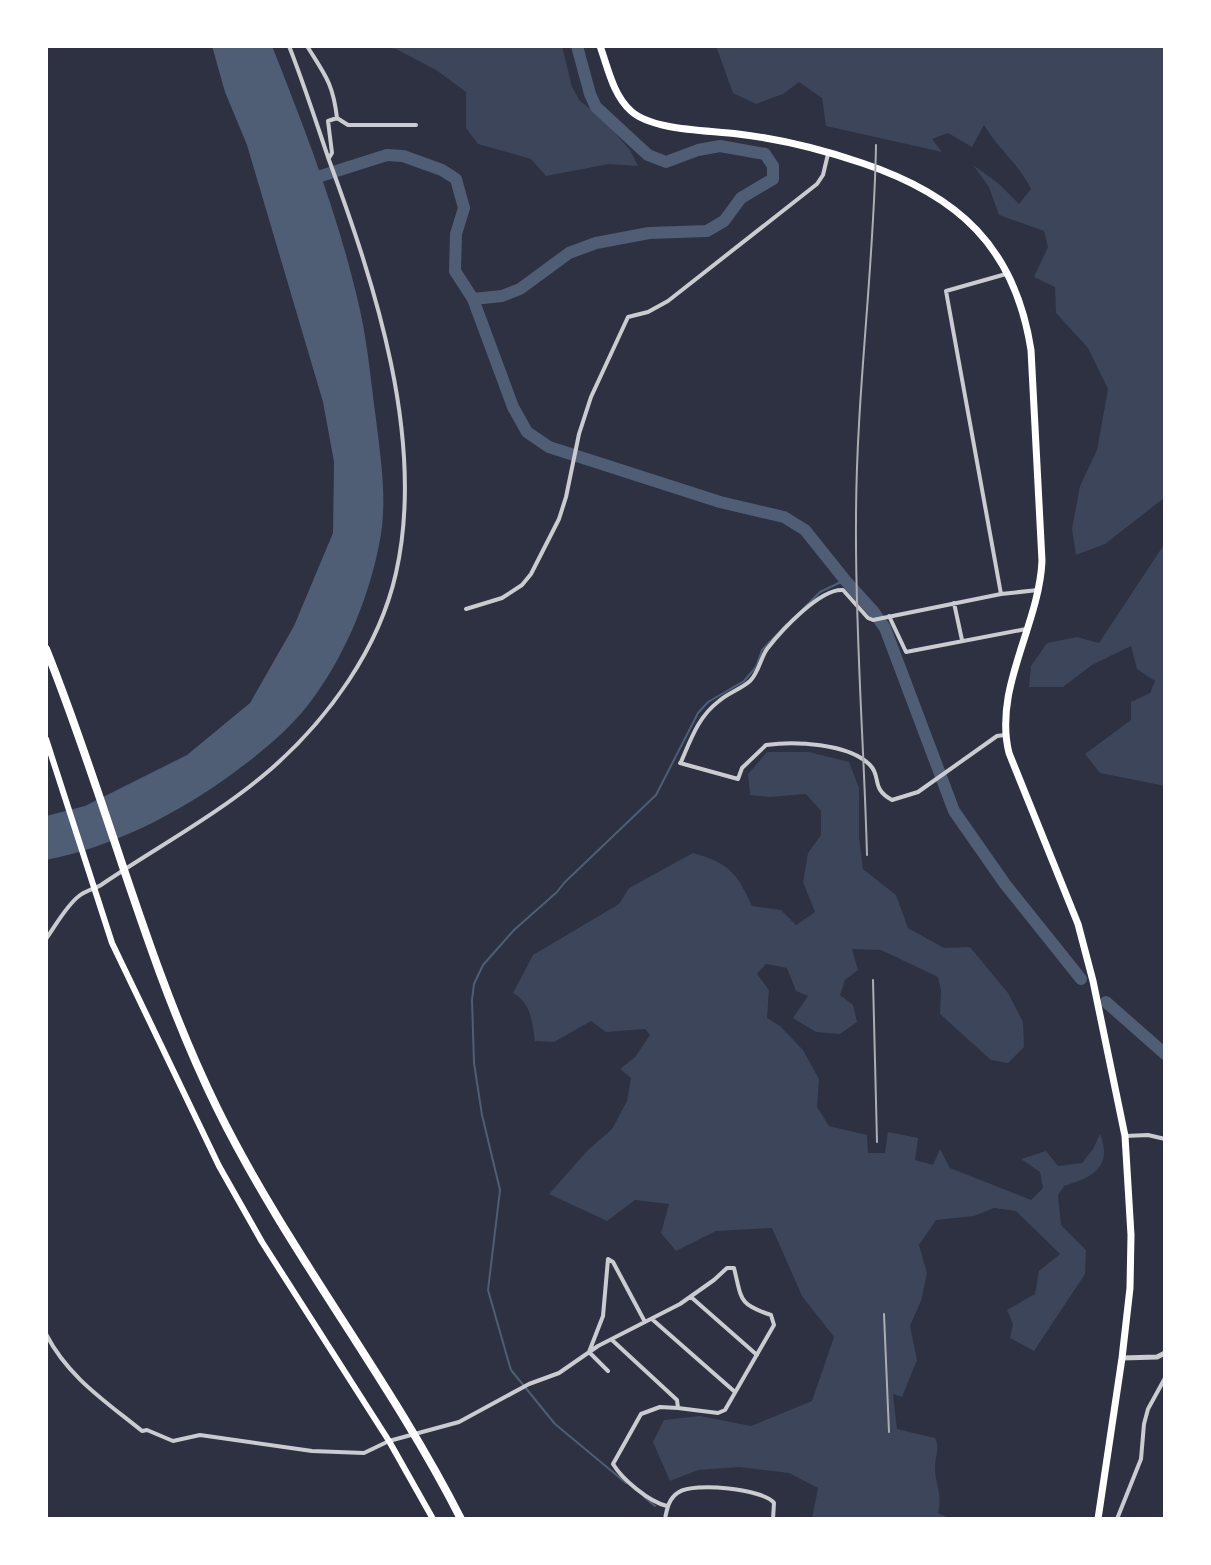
<svg xmlns="http://www.w3.org/2000/svg" width="1211" height="1565" font-family="Jost,sans-serif">
  <style>
    .green { fill: #3c4559 }
    .water { fill: #4f5d75 }
    .lines { fill: none; stroke-linecap: round; stroke-linejoin: round }
    .stream { stroke: #4f5d75; stroke-width: 2 }
    .river { stroke: #4f5d75; stroke-width: 12 }
    .minor { stroke: #caccd0; stroke-width: 4 }
    .tertiary { stroke: #caccd0; stroke-width: 5 }
    .secondary { stroke: #fff; stroke-width: 6 }
    .trunk { stroke: #fff; stroke-width: 7 }
    .motorway { stroke: #fff; stroke-width: 8 }
    .rail { stroke: #abadb3; stroke-width: 2 }
  </style>
  <rect width="100%" height="100%" fill="#2d3142"/>
  <path class="green" d="M376,46h186l10,41 8,14 21,16 29,33 8,16 -29,-2 -63,12 -15,-17 -53,-15 -12,-16v-36l-30,-22 -40,-21z
    M716,46h449l-1,452 -59,46 -29,11 -4,-26 8,-43 17,-36 11,-61 -20,-41 -32,-35 -1,-26 -21,-10 14,-30 -4,-16 -45,-16 -10,-28 -16,-22 25,18 21,21 12,-15c-12,-25 -33,-40 -47,-64l-12,22 -24,-14 -16,6 10,13 -116,-26 -4,-28 -23,-16 -16,12 -27,10 -23,-11z
    M1165,543v243l-65,-13 -15,-19 46,-34v-18l19,-9 5,-12 -18,-12 -6,-23 -39,19 -29,22h-34l2,-21 16,-23 30,-6 22,6z
    M767,752h42l40,10 10,26v49l4,32 33,26 12,33 36,20 26,-1 38,46 15,29 1,25 -16,16 -17,-3 -51,-46 1,-24 -3,-13 -57,-27 -29,-1 6,21 -13,10 -5,15 13,10 4,17 -17,12 -24,-2 -23,-14 15,-22 -12,-5 -9,-23 -21,-4 -9,10 12,16 -2,28 13,8 23,24 16,29 -2,28 12,19 38,9 1,18h17l3,-21 30,6 -3,22 18,5 7,-16 10,19 81,32 12,-12 -3,-16 -19,-13 25,-8 12,15 24,-3 11,-14 7,-15c13,33 -7,43 -36,52l-6,9 3,30 25,25 -1,24 -51,77 -24,-13 3,-14 -6,-14 28,-16 4,-23 21,-17 -44,-43 -22,-3 -20,8 -38,4 -17,25 8,28 -6,28 -11,25 7,34 -15,37 -9,-3 4,35 38,9c5,11 1,15 0,27 -1,18 8,26 3,48l13,6h-139l6,-31 -29,-15 -50,-6 -41,3 -28,11 -17,-39 11,-22 36,-4 51,10 61,-25 22,-64 -32,-41 -30,-68 -56,3 -40,20 -15,-18 8,-29 -34,-4 -28,21 -58,-27 39,-44 24,-21 15,-28 4,-23 -11,-9 15,-12 15,-22 -5,-6 -39,3 -15,-11 -37,21 -19,-1c-3,-20 -4,-38 -22,-48l20,-38 86,-51 10,-16 64,-35c36,10 44,20 59,53l29,4 15,15 19,-13 -12,-30 5,-29 13,-18v-24l-15,-17 -36,3 -20,-2 -2,-21z"/>
  <path class="water" d="M212,46h60c34,86 68,174 88,264 8,36 11,73 16,109 5,41 12,85 3,126 -11,56 -36,115 -71,160 -21,27 -49,49 -76,69 -55,40 -119,73 -186,86v-44l39,-10 102,-51 63,-52 44,-77 39,-93 1,-71 -11,-60 -76,-257 -22,-53z"/>
  <g class="lines">
    <path class="stream" d="M803,609l17,-17 25,-12
      M626,1483l-71,-59 -44,-54 -3,-10 -20,-70 12,-100 -18,-75 -8,-52 -2,-63 2,-16 9,-19 31,-35 43,-38 7,-9 92,-88 42,-82 10,-11 36,-21 12,-14 6,-17 25,-26
      M644,1497l11,9"/>
    <path class="river" d="M308,180l79,-25 16,1 39,14 14,9 8,29 -8,26 -1,37 18,28 40,108 14,25 22,15 171,55 64,15 21,13 40,50 28,31 12,17 69,183 51,73 76,95
      M473,299l29,-3 18,-7 49,-36 27,-10 53,-10 58,-2 17,-10 17,-23 32,-19v-13l-8,-12 -45,-8 -22,4 -32,12 -18,-7 -52,-48 -6,-13 -13,-48
      M1106,1002l59,52"/>
    <path class="minor" d="M307,46c18,29 26,37 30,72
      M329,158l3,-5 -4,-32 9,-3 11,7h68
      M1001,594l-55,-303 60,-17
      M954,603l8,37
      M466,609l36,-11 20,-13 9,-11 28,-55 7,-22 13,-63 12,-37 37,-80 20,-5 20,-11 149,-117 6,-9 5,-21
      M889,616l17,36 120,-23
      M681,762c10,-23 17,-45 38,-61 9,-8 22,-12 31,-20 9,-9 10,-22 17,-32 14,-18 53,-61 76,-59l25,28 5,2 128,-26 37,-4
      M680,763l58,16 4,-11 24,-23c28,-4 82,-2 104,20 12,12 0,23 22,35l26,-8 79,-56 8,-1
      M46,939c10,-14 20,-33 33,-43 6,-5 15,-7 22,-11 56,-38 118,-71 170,-116 57,-50 108,-120 125,-196 30,-133 -21,-288 -67,-413 -13,-38 -25,-76 -40,-114
      M1125,1136l23,-1 17,4
      M691,1297l66,58
      M653,1320l82,72
      M46,1334c22,43 59,67 96,97l5,-1 26,11 27,-6 112,16 52,2 25,-12 70,-19 70,-38 30,-11 39,-27 82,-42 34,-24 13,-12h7c8,32 4,36 37,47l3,10 -49,85 -7,3 -40,-5
      M612,1340l65,60 1,8 -18,-1 -19,7 -28,50c9,15 36,38 54,42
      M608,1371l-19,-19 14,-36 5,-57 5,3 32,60
      M665,1519c2,-11 4,-21 14,-27 15,-10 85,-3 95,11l-1,16
      M1117,1519l24,-60 3,-35 4,-15 17,-31"/>
    <path class="tertiary" d="M1122,1358l35,-1 8,-4"/>
    <path class="secondary" d="M46,739l66,204 107,223 43,76 127,199 44,78"/>
    <path class="trunk" d="M600,46c8,22 13,49 31,65 22,20 78,19 107,23 43,5 83,15 124,29 96,32 153,84 169,187l11,211c-3,65 -49,127 -33,192l69,171 15,57 32,155 6,99 -1,53 -8,70 -24,161"/>
    <path class="motorway" d="M46,649c61,151 99,312 171,459 71,144 172,269 244,411"/>
    <path class="rail" d="M867,855c-3,-111 -12,-223 -11,-334 0,-126 18,-251 20,-376
      M873,980l4,162
      M884,1314l5,118"/>
  </g>
  <rect width="1211" height="1565" fill="none" stroke="#ffffff" stroke-width="96"/>
</svg>
